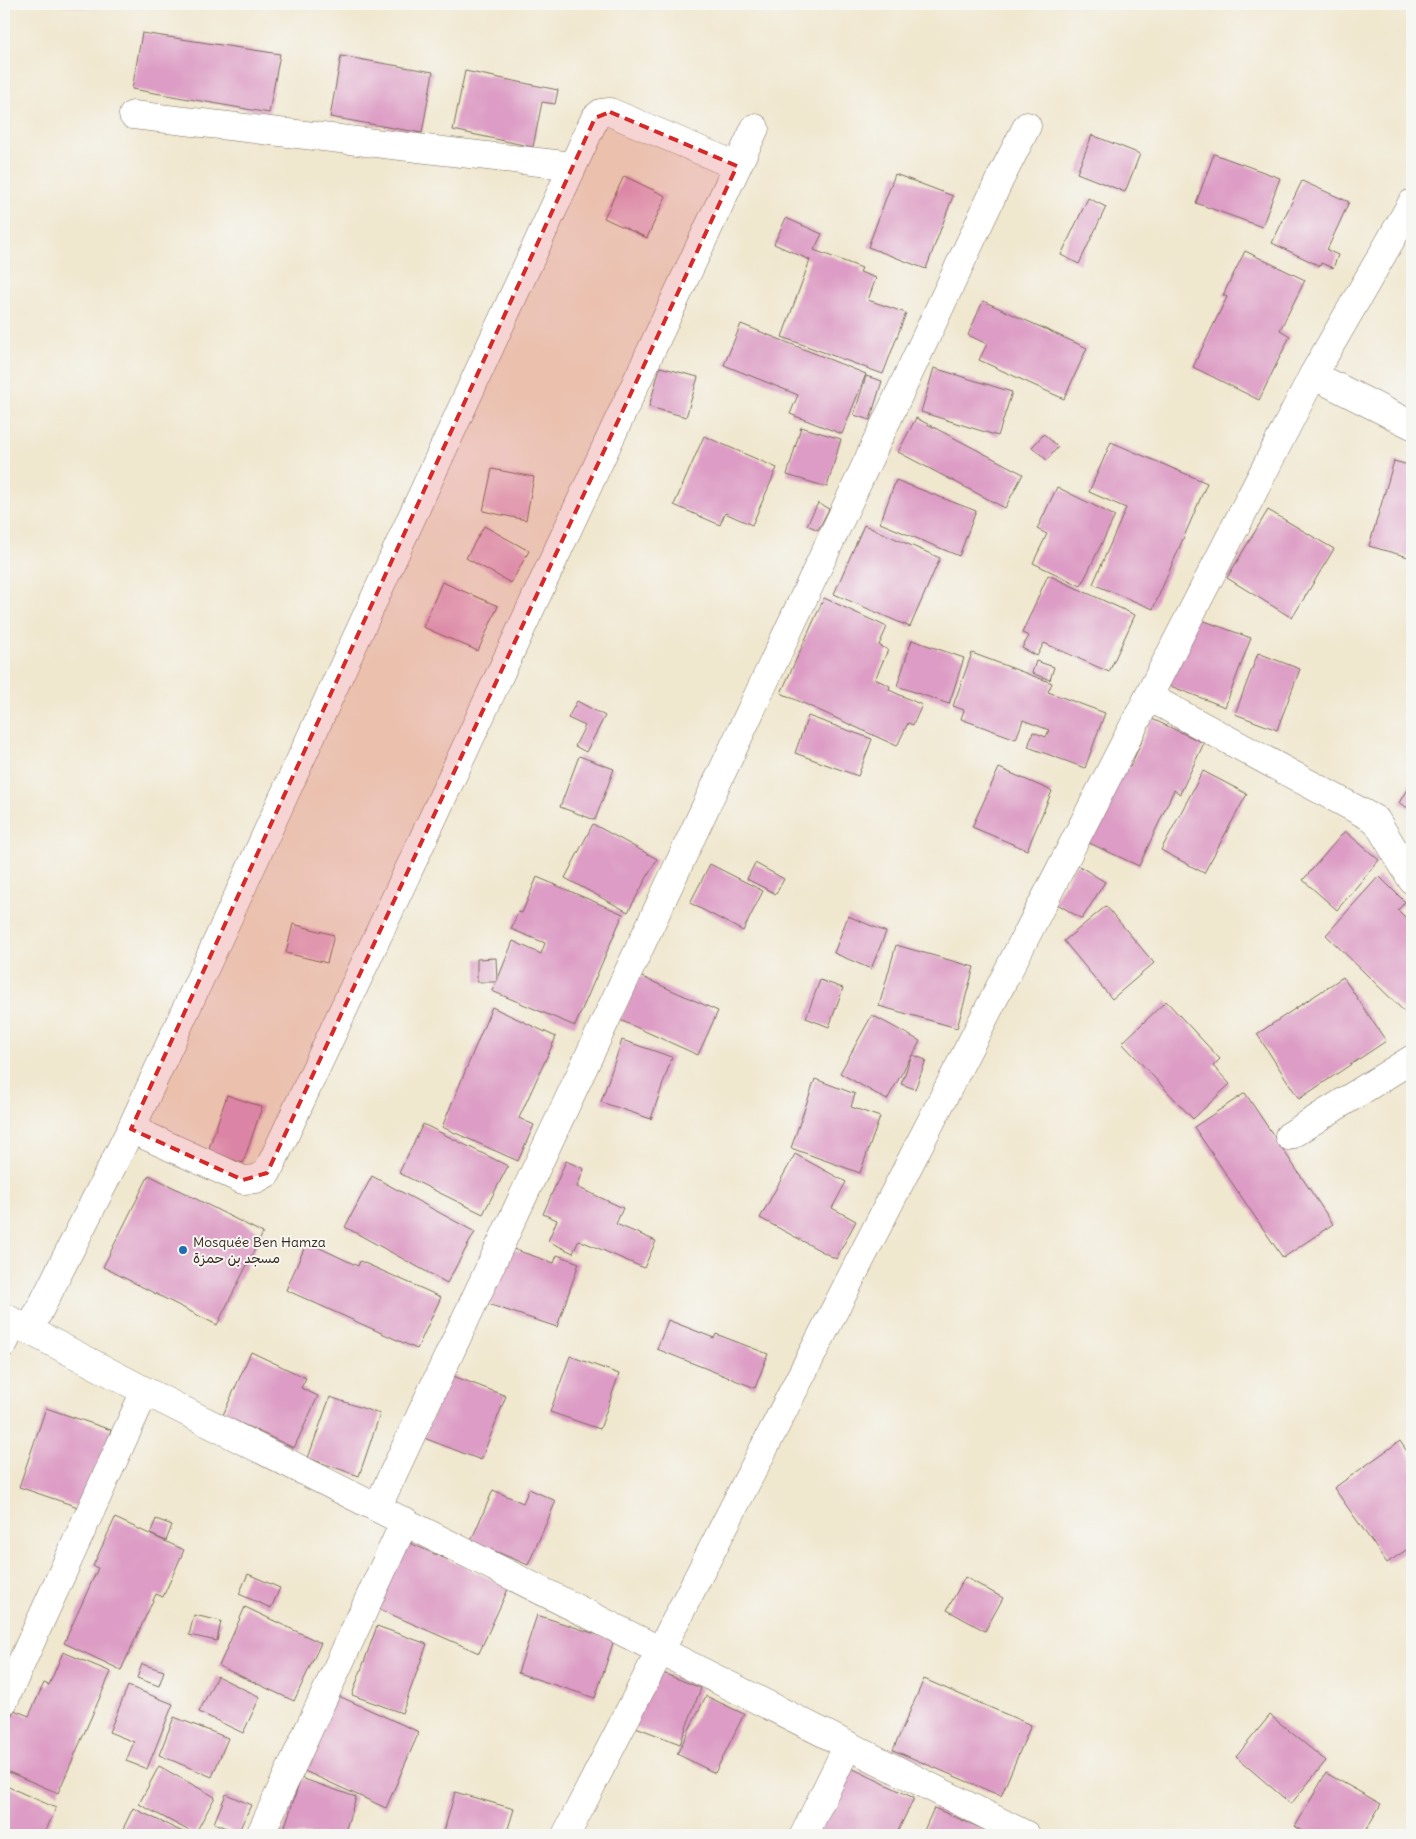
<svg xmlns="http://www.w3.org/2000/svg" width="1416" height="1839" font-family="Delius,'Playpen Sans Arabic',sans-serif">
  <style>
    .building { fill: #dd9cc5 }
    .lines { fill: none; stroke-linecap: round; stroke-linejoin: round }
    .minor-casing { stroke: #7a6c5c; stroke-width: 29 }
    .minor { stroke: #fff; stroke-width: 28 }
    .marked { fill: #d62828; fill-opacity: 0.2; stroke: #d62828; stroke-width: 4; stroke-dasharray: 10 6; stroke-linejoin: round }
    .poi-dot { fill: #1f6fb2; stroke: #f6f6f2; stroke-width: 2 }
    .labels { text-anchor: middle; stroke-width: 4; stroke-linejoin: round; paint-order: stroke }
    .poi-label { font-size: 14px; fill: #3b2a1e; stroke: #f6f6f2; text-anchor: start }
  </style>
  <rect width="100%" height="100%" fill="#f6f6f2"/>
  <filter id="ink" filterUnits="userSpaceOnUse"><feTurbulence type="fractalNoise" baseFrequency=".02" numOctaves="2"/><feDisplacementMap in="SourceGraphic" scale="10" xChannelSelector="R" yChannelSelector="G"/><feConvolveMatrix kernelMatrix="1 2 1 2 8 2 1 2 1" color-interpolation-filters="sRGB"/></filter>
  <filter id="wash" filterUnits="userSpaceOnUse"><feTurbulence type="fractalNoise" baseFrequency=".0096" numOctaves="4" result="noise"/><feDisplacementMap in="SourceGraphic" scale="20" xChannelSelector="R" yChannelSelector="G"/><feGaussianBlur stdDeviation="1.12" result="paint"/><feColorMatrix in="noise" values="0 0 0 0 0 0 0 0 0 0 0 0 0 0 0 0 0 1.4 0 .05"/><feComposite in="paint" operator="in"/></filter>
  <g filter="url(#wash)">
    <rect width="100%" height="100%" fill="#f0e7cf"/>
    <g id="blocks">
      <path class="building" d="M52,4h35l-1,4z
        M142,33l138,21 -11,59 -137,-24z
        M341,56l92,16 -11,61 -92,-16z
        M465,71l93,19 -3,14 -13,-2 -9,45 -80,-17z
        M1092,135l48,19 -15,38 -48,-19z
        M1214,154l66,24 -18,49 -66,-24z
        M895,174l58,22 -27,73 -58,-22z
        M624,176l42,20 -19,42 -43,-20z
        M1302,181l47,21 -22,48 11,5 -5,13 -12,-5 -1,3 -48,-23z
        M1088,198l18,9 -27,57 -18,-9z
        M786,218l36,16 -8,16 48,18 -2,4 16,6 -8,22 38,13 -23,61 -101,-37 28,-77 -36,-16z
        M1245,251l60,29 -25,50 10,6 -31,64 -66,-33 34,-70 -4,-2z
        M983,301l104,47 -23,51 -85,-39 8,-16 -19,-9z
        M741,324l125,50 -24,60 -52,-20 8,-19 -74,-30z
        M660,367l38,10 -12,40 -37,-10z
        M934,368l78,24 -14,44 -77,-24z
        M866,376l16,5 -12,39 -16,-5z
        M916,418l107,56 -18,34 -107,-56z
        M801,427l40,12 -14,48 -40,-12z
        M1044,434l14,13 -11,13 -15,-13z
        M704,436l73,32 -25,57 -27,-12 -5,12 -46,-20z
        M1111,442l96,41 -54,126 -60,-25 33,-76 -37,-16z
        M1394,461l18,5v92l-43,-12z
        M492,469l42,8 -8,43 -43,-9z
        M896,480l80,31 -17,45 -79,-33z
        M1057,487l58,29 -34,70 -48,-23 14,-29 -10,-5z
        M818,503l11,6 -11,21 -11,-5z
        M1268,510l66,39 -42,69 -65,-40z
        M864,525l76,33 -30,69 -76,-33z
        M484,526l45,25 -18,32 -45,-25z
        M1048,575l87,40 -26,57 -65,-29 -7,13 -15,-8 7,-12 -7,-3z
        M442,582l56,24 -20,45 -55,-24z
        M824,598l63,29 -8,18 9,5 -13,29 15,7 -1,4 33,15 -9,20 -5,-2 -11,23 -116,-53z
        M1191,616l60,22 -26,69 -60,-23z
        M912,640l52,18 -15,46 -52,-18z
        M972,653l80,30 -4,9 57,21 -20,55 -57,-21 5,-15 13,5 3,-7 -26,-10 -7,19 -55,-20 3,-9 -11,-4z
        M1258,653l42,16 -23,61 -42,-16z
        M1036,661l18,6 -4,13 -18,-7z
        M577,701l28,15 -19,36 -11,-6 10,-20 -17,-8z
        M808,716l64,23 -14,37 -63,-23z
        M1152,719l52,24 -24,51 -6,-4 -35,76 -54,-25 36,-79 9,5z
        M579,756l35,13 -19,51 -35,-13z
        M999,768l53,23 -25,59 -55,-23z
        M1203,771l44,23 -43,79 -43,-23z
        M1412,780v30l-13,-7z
        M593,824l64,35 -29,53 -63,-34z
        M1345,831l34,29 -42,50 -34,-30z
        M755,863l29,16 -8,15 -29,-15z
        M710,864l53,27 -20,40 -53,-28z
        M1076,864l29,18 -23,37 -28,-17z
        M1379,876l26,26 -7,8 14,14v91l-2,2 -84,-82z
        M537,877l86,37 -48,112 -83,-35 4,-9h-19v-23l19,-1 1,23 16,-40 28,13 4,-11 -34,-14 7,-17 4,1z
        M1106,906l48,57 -42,36 -48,-58z
        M848,916l38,16 -15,37 -37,-16z
        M293,924l41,11 -7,28 -41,-10z
        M896,945l78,22 -17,61 -78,-22z
        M640,976l78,35 -20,44 -78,-35z
        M1343,977l43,64 -87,58 -42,-65z
        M820,980l23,8 -14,39 -23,-9z
        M1166,1001l54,58 -7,7 17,18 -37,35 -71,-76z
        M492,1007l64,30 -37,81 15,7 -16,36 -76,-34z
        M872,1015l48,26 -7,14 13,5 -11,29 -14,-5 11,-29 -25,45 -47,-27z
        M622,1040l50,17 -21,62 -50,-17z
        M815,1079l40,15 -4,13 29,10 -20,56 -69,-25z
        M1245,1093l88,131 -50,34 -89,-131z
        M227,1095l35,12 -19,56 -35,-12z
        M423,1124l85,42 -25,48 -84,-41z
        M795,1154l51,28 -14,26 24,13 -20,38 -76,-41z
        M566,1161l18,8 -7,18 46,21 -7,16 40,17 -12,27 -65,-28 -6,13 -25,-12 9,-21 -14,-6z
        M149,1175l114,58 -46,92 -114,-58z
        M372,1176l103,56 -28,51 -102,-56z
        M307,1242l51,24 2,-5 81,36 -24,52 -131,-59z
        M507,1247l47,16 3,-8 22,8 -22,64 -69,-23z
        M668,1320l46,18 2,-4 52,20 -13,34 -98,-39z
        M251,1352l55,26 -5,10 17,8 -24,52 -71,-33z
        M570,1356l49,18 -19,55 -50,-17z
        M448,1374l58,22 -25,64 -57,-22z
        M330,1397l50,17 -21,62 -51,-18z
        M46,1408l65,22 -27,79 -65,-22z
        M1400,1441l12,18v87l-25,17 -53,-75z
        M529,1489l27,12 -28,64 -57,-24 22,-51 30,13z
        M115,1518l69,32 -21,47 -7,-3 -35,76 -57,-27 34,-75 -5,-2z
        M156,1519l16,6 -6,16 -16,-7z
        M401,1539l108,48 -30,66 -107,-47z
        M248,1574l32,14 -9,20 -32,-14z
        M965,1577l38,21 -18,33 -38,-21z
        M245,1607l76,36 -27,58 -75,-35z
        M194,1615l27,6 -4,20 -28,-6z
        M537,1615l77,25 -19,58 -77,-25z
        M377,1626l50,18 -25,69 -50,-18z
        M63,1652l48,20 -53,121 -54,-23v-37l10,-23 15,6 15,-33 5,2z
        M142,1664l22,7 -5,15 -22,-8z
        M655,1670l46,18 -21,56 -47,-18z
        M217,1676l43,21 -17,36 -44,-21z
        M924,1679l107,46 -30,71 -108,-46z
        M128,1686l45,18 -26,65 -21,-8 8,-19 -25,-10z
        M332,1693l87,39 -33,76 -88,-40z
        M706,1696l38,18 -29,59 -38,-19z
        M1270,1715l56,46 -35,43 -55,-47z
        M174,1717l54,21 -16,39 -53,-22z
        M841,1763l73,35 -18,37h-75l-11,-5z
        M159,1766l56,31 -20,37 -56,-30z
        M1326,1773l55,31 -18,31h-54l-14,-8z
        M301,1778l55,19 -12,38h-62z
        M4,1785l52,23 -12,27h-40z
        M455,1792l59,17 -8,26h-63z
        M226,1794l25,11 -13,28 -24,-10z
        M133,1808l56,27h-69z
        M934,1808l63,27h-75z"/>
    </g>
  </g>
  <g filter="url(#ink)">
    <use href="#blocks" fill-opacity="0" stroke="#7a6c5c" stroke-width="1"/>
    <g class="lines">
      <g class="minor-casing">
        <path id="minor" d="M133,115l440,51
          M1313,375l99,50
          M1149,697l227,123 36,60
          M131,1129l112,51 13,-1 11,-6 488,-1045
          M1289,1136l123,-77
          M4,1317l141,74 881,444
          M29,1331l102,-202 464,-1011 6,-5 9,-1 127,54
          M4,1343l10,-21
          M377,1508l622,-1327 28,-55
          M4,1701l141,-310
          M260,1835l145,-314
          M566,1835l747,-1460 99,-172
          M804,1835l44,-90"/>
      </g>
      <use href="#minor" class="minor"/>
    </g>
  </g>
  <path class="marked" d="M610,112l127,54 -470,1007 -24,7 -112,-51 464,-1011z"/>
  <circle class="poi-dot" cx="183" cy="1250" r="5"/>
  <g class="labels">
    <g class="poi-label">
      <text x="193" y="1247">Mosquée Ben Hamza<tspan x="193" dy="16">مسجد بن حمزة</tspan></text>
    </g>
  </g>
  <rect width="1416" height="1839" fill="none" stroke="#f6f6f2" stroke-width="20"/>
</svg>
